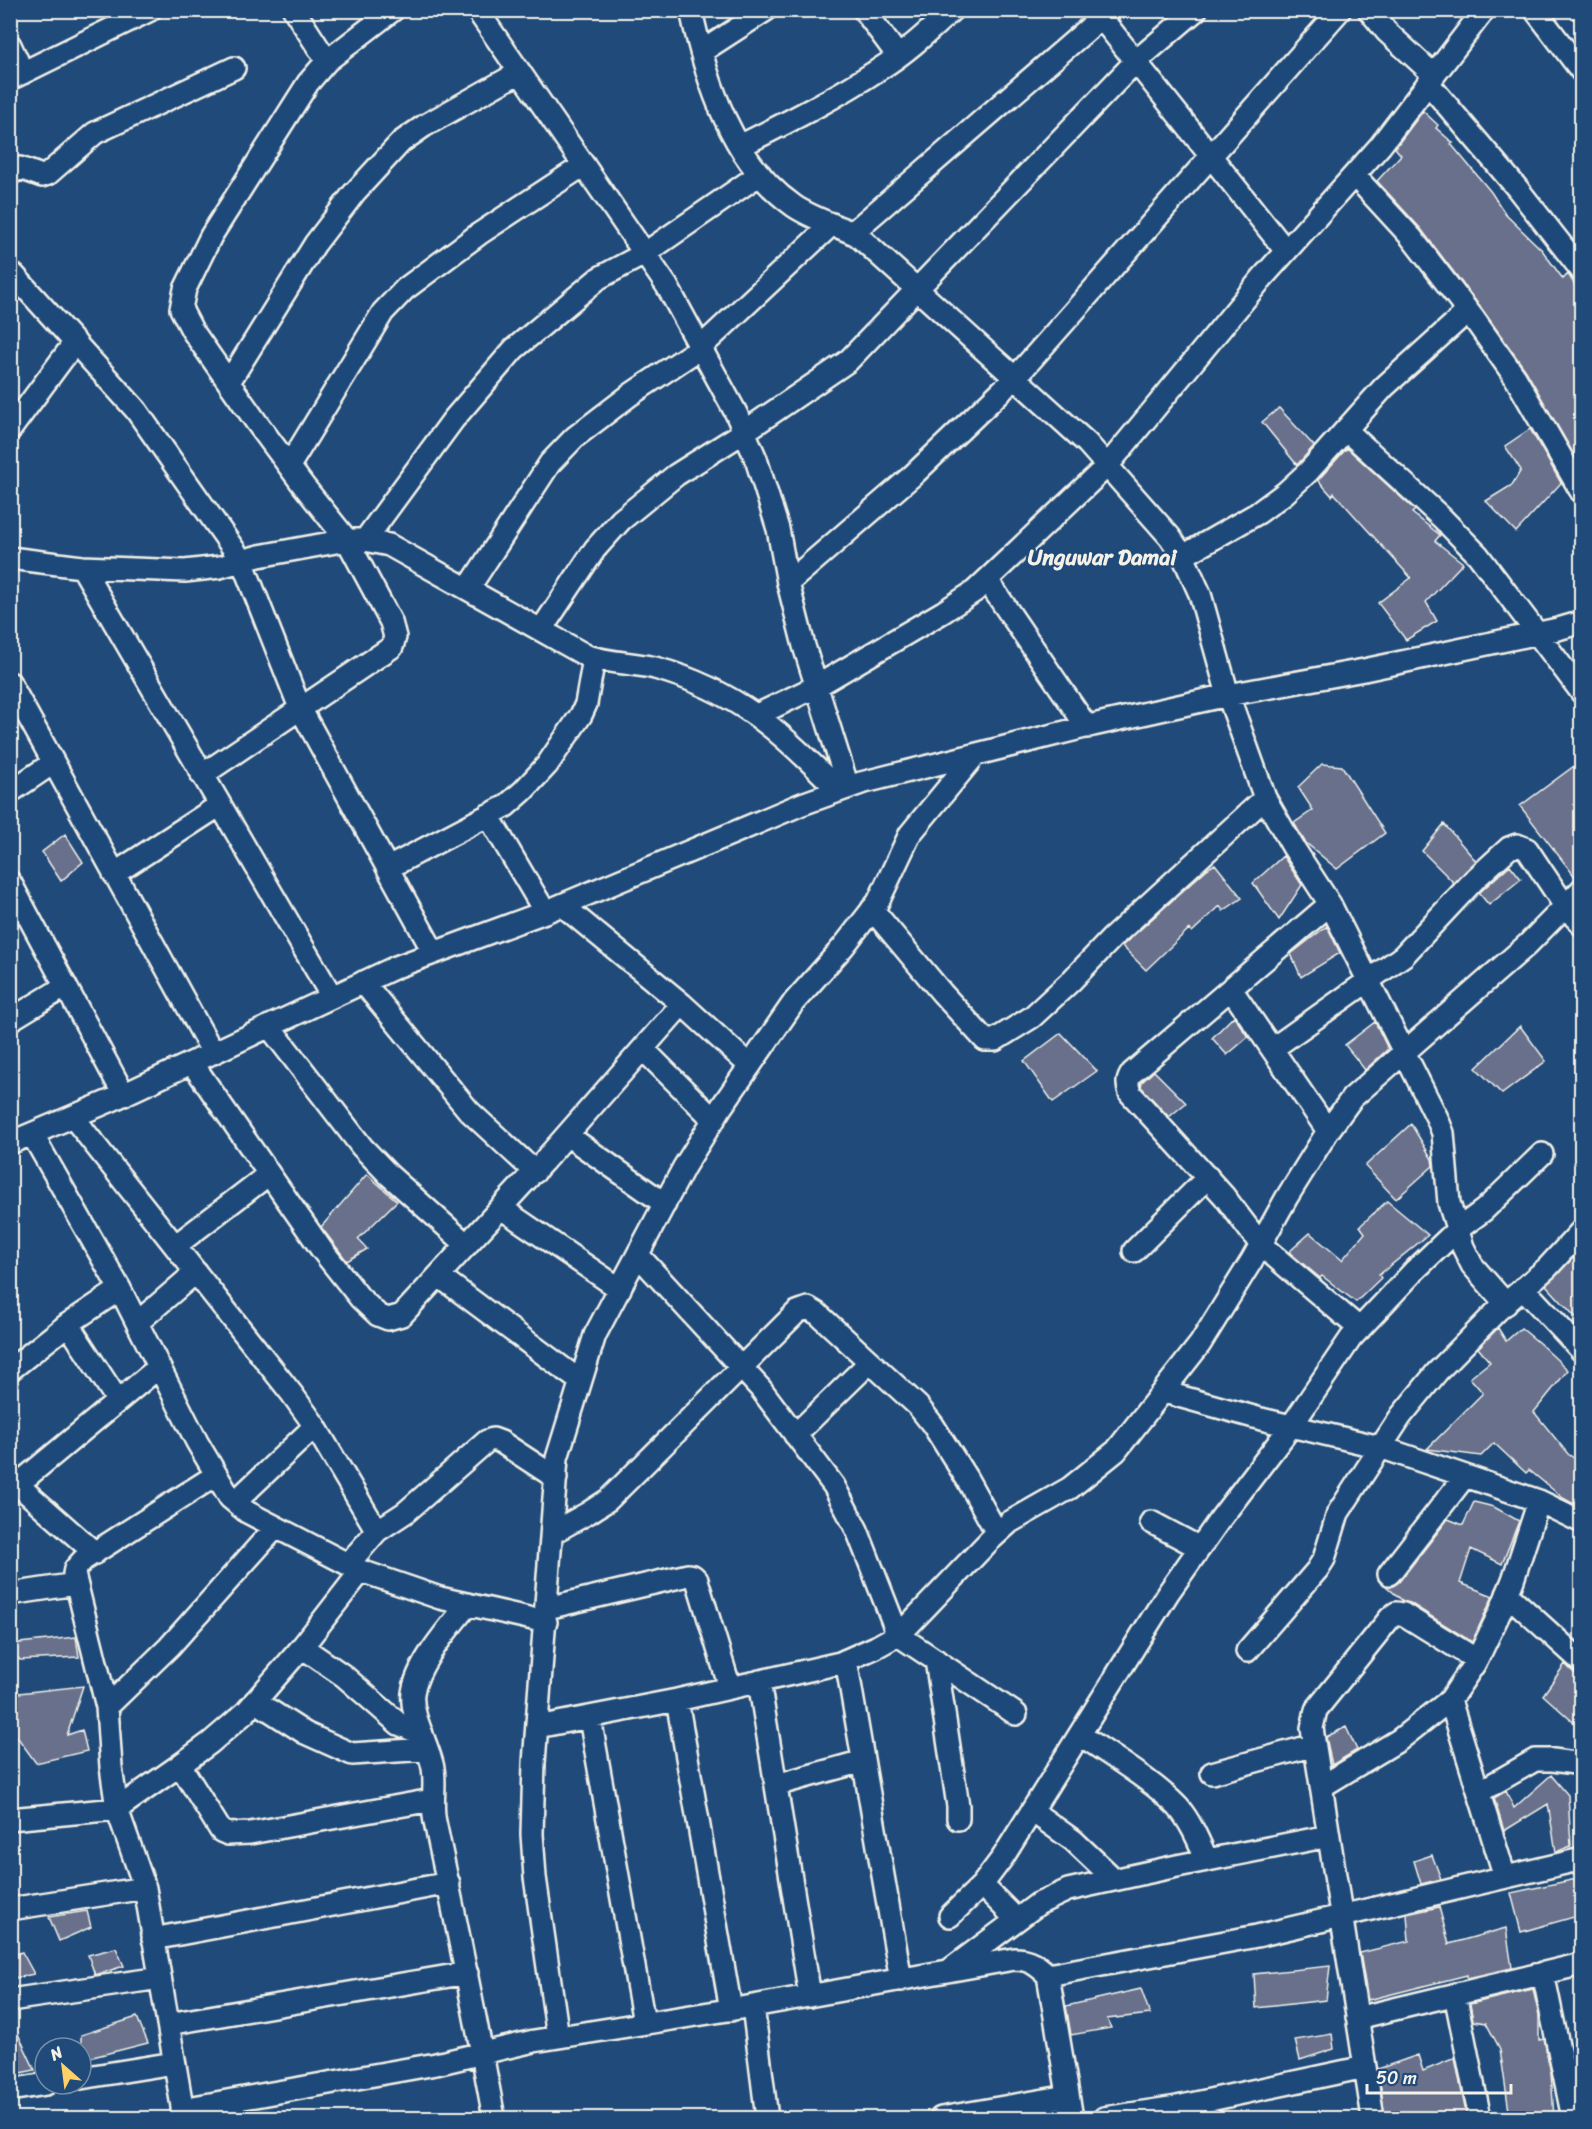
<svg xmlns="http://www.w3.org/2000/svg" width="1592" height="2129" font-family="Sriracha,sans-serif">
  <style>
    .building { fill: #676f8c; stroke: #f4f1e8; stroke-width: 1.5 }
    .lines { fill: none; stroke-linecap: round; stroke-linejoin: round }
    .minor-casing { stroke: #f4f1e8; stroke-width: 26 }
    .minor { stroke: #1f4a7a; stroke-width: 21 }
    .labels { text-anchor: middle; stroke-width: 4.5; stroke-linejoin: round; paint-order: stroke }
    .district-label { font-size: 22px; font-weight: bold; fill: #f4f1e8; stroke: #1f4a7a }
  </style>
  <rect width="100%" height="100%" fill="#1f4a7a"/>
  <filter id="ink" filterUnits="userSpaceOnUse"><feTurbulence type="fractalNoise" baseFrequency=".0167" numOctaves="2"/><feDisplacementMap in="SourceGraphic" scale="12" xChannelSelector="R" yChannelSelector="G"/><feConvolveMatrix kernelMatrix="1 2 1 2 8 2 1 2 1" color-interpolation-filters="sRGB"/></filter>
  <g filter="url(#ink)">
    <path class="building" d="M1423,111l15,14 -2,3 17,15 -2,1 40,48 15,23 36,35 21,29 5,-5 13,21v172l-55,-96 -42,-59 -63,-83 -44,-48 24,-26 -6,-7z
      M1279,408l35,38 -17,19 -35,-43z
      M1530,429l31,54 -45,49 -30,-31 26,-16 9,-15 -16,-24z
      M1347,448l68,62 -3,3 28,22 -5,6 28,22 -37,39 11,19 -31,19 -28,-37 33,-25 -77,-85 -2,3 -14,-16z
      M1581,761v116l-5,1 -56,-72z
      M1322,764l20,2 43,67 -48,36 -32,-27 -11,-19 19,-13 -15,-23z
      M1444,824l32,37 -22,22 -32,-32z
      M65,834l18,28 -22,19 -19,-29z
      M1283,856l19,29 -23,35 -26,-37z
      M1215,864l27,34 -19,13 -3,-5 -28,26 -3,-3 -43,41 -24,-24 85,-77z
      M1510,865l11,14 -32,26 -10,-12z
      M1327,926l13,27 -39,24 -10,-23z
      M1234,1016l14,21 -21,18 -15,-17z
      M1375,1022l13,27 -23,21 -20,-25z
      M1520,1026l26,35 -44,33 -26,-26z
      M1061,1033l36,38 -44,31 -29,-41z
      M1154,1071l32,32 -17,14 -28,-30 1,-5z
      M1411,1124l21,35 1,7 -37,33 -31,-33z
      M367,1174l30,27 -39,38 9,10 -20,12 -26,-34z
      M1387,1201l41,34 -49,40 2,3 -25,24 -34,-26 -2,2 -31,-26 21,-19 32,27 23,-27 -5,-7z
      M1574,1257l7,7v59l-35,-38z
      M1498,1328l8,13 15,-13 17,14 30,28 -34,42 34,42 13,9v45l-18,-10 -34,-28 -3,3 -32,-30 -13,13 -54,-7 56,-56 -13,-15 20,-16 -12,-14z
      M1474,1502l20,5 25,14 -17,43 -31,-15 -11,34 33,13 -21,46 -62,-39 -7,-2 -17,-15h7l6,-4 49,-63 15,6z
      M76,1637l3,20 -59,3 -10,-12v-4z
      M1565,1664l16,16v49l-38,-34z
      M83,1686l-16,49 15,-5 5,21 -51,12 -26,-36v-33z
      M1346,1727l11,23 -25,15 -6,-28z
      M1551,1775l17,20 3,51 -15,6 -8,-48 -44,27 -10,-33 12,-7 8,17z
      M1432,1855l9,24 -20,5 -7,-23z
      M1581,1878v37l-60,17 -10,-39z
      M1439,1907l10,37 57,-16 6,40 -45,10v-3l-99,25 -8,-47 49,-12 -2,-27z
      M87,1911l4,16 -32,14 -10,-24z
      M116,1948l8,18 -29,9 -7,-20z
      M22,1952l12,22 -24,5v-23z
      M1330,1966l-4,34 -70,8 -2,-34z
      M1141,1989l9,25 -43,5 4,9 -40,7 -5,-29z
      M1533,1989l6,27v24l5,-1 7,34 3,45h-44l-10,-69 -14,-26 -13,-2 -3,-17z
      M10,2017l25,53 -25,5z
      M137,2017l11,26 -67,17v-25z
      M1332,2034l2,15 -34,11 -5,-20z
      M1418,2055l5,16 32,-13 12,60h-82l-7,-49z"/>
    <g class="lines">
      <g class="minor-casing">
        <path id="minor" d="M294,10l33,51
          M477,10l190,276 69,127 20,46 22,70 10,54 16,63 44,141
          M691,10c15,71 41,153 103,196 19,13 42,19 63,29l230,208 83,94 13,19 17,38 28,101 37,103 28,49 37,57 107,214 6,15 6,70 14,44 9,18 34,39
          M864,10l34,46
          M1095,10l191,241
          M1369,10l18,22 47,43
          M1535,10l47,62
          M10,45l13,28
          M701,52l65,-42
          M10,79l140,-69
          M1428,83l89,105 65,83
          M740,146c48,-24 96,-48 141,-78 26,-16 48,-37 71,-58
          M10,174l10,-6 22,8 6,-2 47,-41 139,-65
          M1354,175l57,62 63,82 41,58 67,116
          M852,233l258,-223
          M10,274l4,1 122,135 106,151 58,147 134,245
          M229,382l86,-138 39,-51 47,-51 23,-16 96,-54
          M10,430l65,-88
          M1346,430l96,88 36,37 104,138
          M289,466l94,-154 22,-23 74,-55 105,-69
          M365,540l88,-120 61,-71 85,-71 45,-24 116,-80
          M1183,556l75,-43 27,-20 23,-21 76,-85 84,-76
          M10,558l72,9 103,4 35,-4 39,-11 88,-16h18l24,5 198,111c23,7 46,7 68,12 81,22 127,64 184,123
          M82,567l250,430
          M987,580l100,147
          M788,583l124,-107 103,-98 325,-368
          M468,589l82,-126 25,-26 55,-42 70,-47 132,-124
          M541,630l54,-81 26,-29 55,-45 68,-43 104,-71 287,-299 61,-52
          M10,683l203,370
          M757,715l60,-29 126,-74 32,-21 133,-126 155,-188 117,-131 104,-136
          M202,775l190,-128 3,-10 -4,-15 -44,-82 -44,-55 -46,-62 -65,-93 -11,-21 4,-20 26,-53 97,-153 19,-22 66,-51
          M10,792l43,-29
          M488,815l57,97
          M388,868l118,-62 17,-15 24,-26 34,-50 5,-11 8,-46
          M114,874l106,-69
          M10,882l114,213
          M1330,904l-198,169c-5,7 -5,11 -2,20l94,103 37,49 99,84
          M562,905l120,99 68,62
          M872,909l70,84 43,47h10l37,-23 39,-36 41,-43 153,-140
          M363,982l106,129 66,61
          M1231,989l97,142
          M10,1020l56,-34
          M269,1026l93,121 27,28 78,70
          M643,1049l71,71
          M1272,1049l131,-93 72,-77 34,-31 8,-3 10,4 38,57 17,19
          M192,1063l130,187 38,48 18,17 10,4 14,-4 141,-153 139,-158
          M73,1117l219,277 23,32 62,105
          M32,1134l88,155 77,153 33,56 17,14 114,59 79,27 106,24
          M567,1135l98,69
          M10,1143l102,-43 284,-133 149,-55 257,-108 59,-21 232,-58 135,-30 136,-25 194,-41 24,-7
          M501,1208l119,81
          M175,1246l94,-72
          M1134,1251l74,-74
          M638,1255l123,134 73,97 23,44 41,105 118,79
          M439,1276l141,105
          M1523,1288l59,63
          M137,1323l59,-51
          M68,1324l50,77
          M10,1370l58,-46 52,-35
          M1164,1392l97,27 119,28 159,54 43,21
          M795,1435l75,-73
          M10,1478l85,75
          M17,1485l142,-118
          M235,1502l80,-76
          M1151,1522l49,26
          M552,1533l36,-20 20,-13 189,-188 11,-4 10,6 100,92 15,19 34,54 30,54
          M348,1564l29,-33 29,-19 81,-71 6,-2 8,3 55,36
          M1389,1574l76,-98
          M10,1594l66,-10
          M1507,1594l75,68
          M468,1604c-18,23 -51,59 -55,89 -3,22 16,53 20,75 3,17 -2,36 2,54 21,99 41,197 59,296
          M547,1608l141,-33 5,1 4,4 33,108
          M302,1647l42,29 55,48 23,10
          M1247,1651l70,-81 7,-11 14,-46 63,-97 36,-44 61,-62 49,-42 35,-38
          M846,1660l55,320
          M936,1660l22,146v13
          M759,1681l51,315
          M677,1700l54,310
          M1450,1700l55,177
          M255,1701l50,32 47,21 75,-5
          M107,1707l62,-60 107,-120
          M590,1718l54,305
          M537,1727l140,-27 163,-37 36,-16 25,-14 88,-92 21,-19 60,-34 46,-37 84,-107 52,-84 35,-63 41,-66 24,-33 175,-153 55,-56
          M1081,1735c31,22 71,45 97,72 13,15 21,35 29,53
          M180,1765l41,66 7,3 22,-1 182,-33
          M1212,1773l102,-28
          M776,1785l87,-24
          M1321,1787l78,-47 51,-40 27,-40 23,-48 13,-32 26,-79
          M1479,1792l56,-32h18l29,4
          M1032,1811l42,30 40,38
          M10,1819l107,-10 63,-44 30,-22 36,-31 56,-65 59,-76
          M982,1885l34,34
          M10,1909l135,-21
          M950,1916l32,-31 21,-28 165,-264 50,-71 74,-97 59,-87 64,-68 42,-40 27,-20 58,-56
          M153,1939l296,-56
          M951,1969l87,-65 30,-14 109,-24 152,-30
          M1543,1973l30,145
          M1048,1975l209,-39 325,-77
          M1455,1994l25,124
          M10,2000l150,-22
          M753,2006l14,112
          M1357,2018l225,-54
          M168,2024l299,-51
          M558,2037l-23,-160 -3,-43 2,-71 23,-305 38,-123 89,-168 38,-61 72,-104 49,-55 35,-45 32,-68 65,-79
          M81,2078l93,-15
          M10,2090l36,-6
          M182,2109l254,-45 98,-23 219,-35 261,-47c16,0 23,6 34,16l24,143
          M184,2118l-39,-230 -28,-79 -6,-42 -4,-60 -33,-133 1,-5 8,-9 133,-85
          M941,2118l127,-22
          M1104,2118l73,-11 188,-40
          M1373,2118l-61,-390 4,-18 74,-92 6,-5 7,1 74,46"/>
      </g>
      <use href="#minor" class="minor"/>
    </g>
  </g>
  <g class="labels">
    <g class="district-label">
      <text x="1102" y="565">Unguwar Damai</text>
    </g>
  </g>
  <rect width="1592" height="2129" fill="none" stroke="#1f4a7a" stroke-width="36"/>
  <rect x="18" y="18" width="1556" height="2093" fill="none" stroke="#f4f1e8" stroke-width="2" filter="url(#ink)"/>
  <g transform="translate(63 2066) rotate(332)"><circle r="28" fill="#1f4a7a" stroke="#748da6" stroke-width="1.5"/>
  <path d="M0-4.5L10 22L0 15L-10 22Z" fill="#ffd166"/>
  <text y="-9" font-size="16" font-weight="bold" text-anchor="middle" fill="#f4f1e8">N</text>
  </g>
  <path d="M1367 2084v9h144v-9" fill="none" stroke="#f4f1e8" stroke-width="3"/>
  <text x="1376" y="2084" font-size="18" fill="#f4f1e8" stroke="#1f4a7a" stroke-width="4.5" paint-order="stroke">50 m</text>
</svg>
